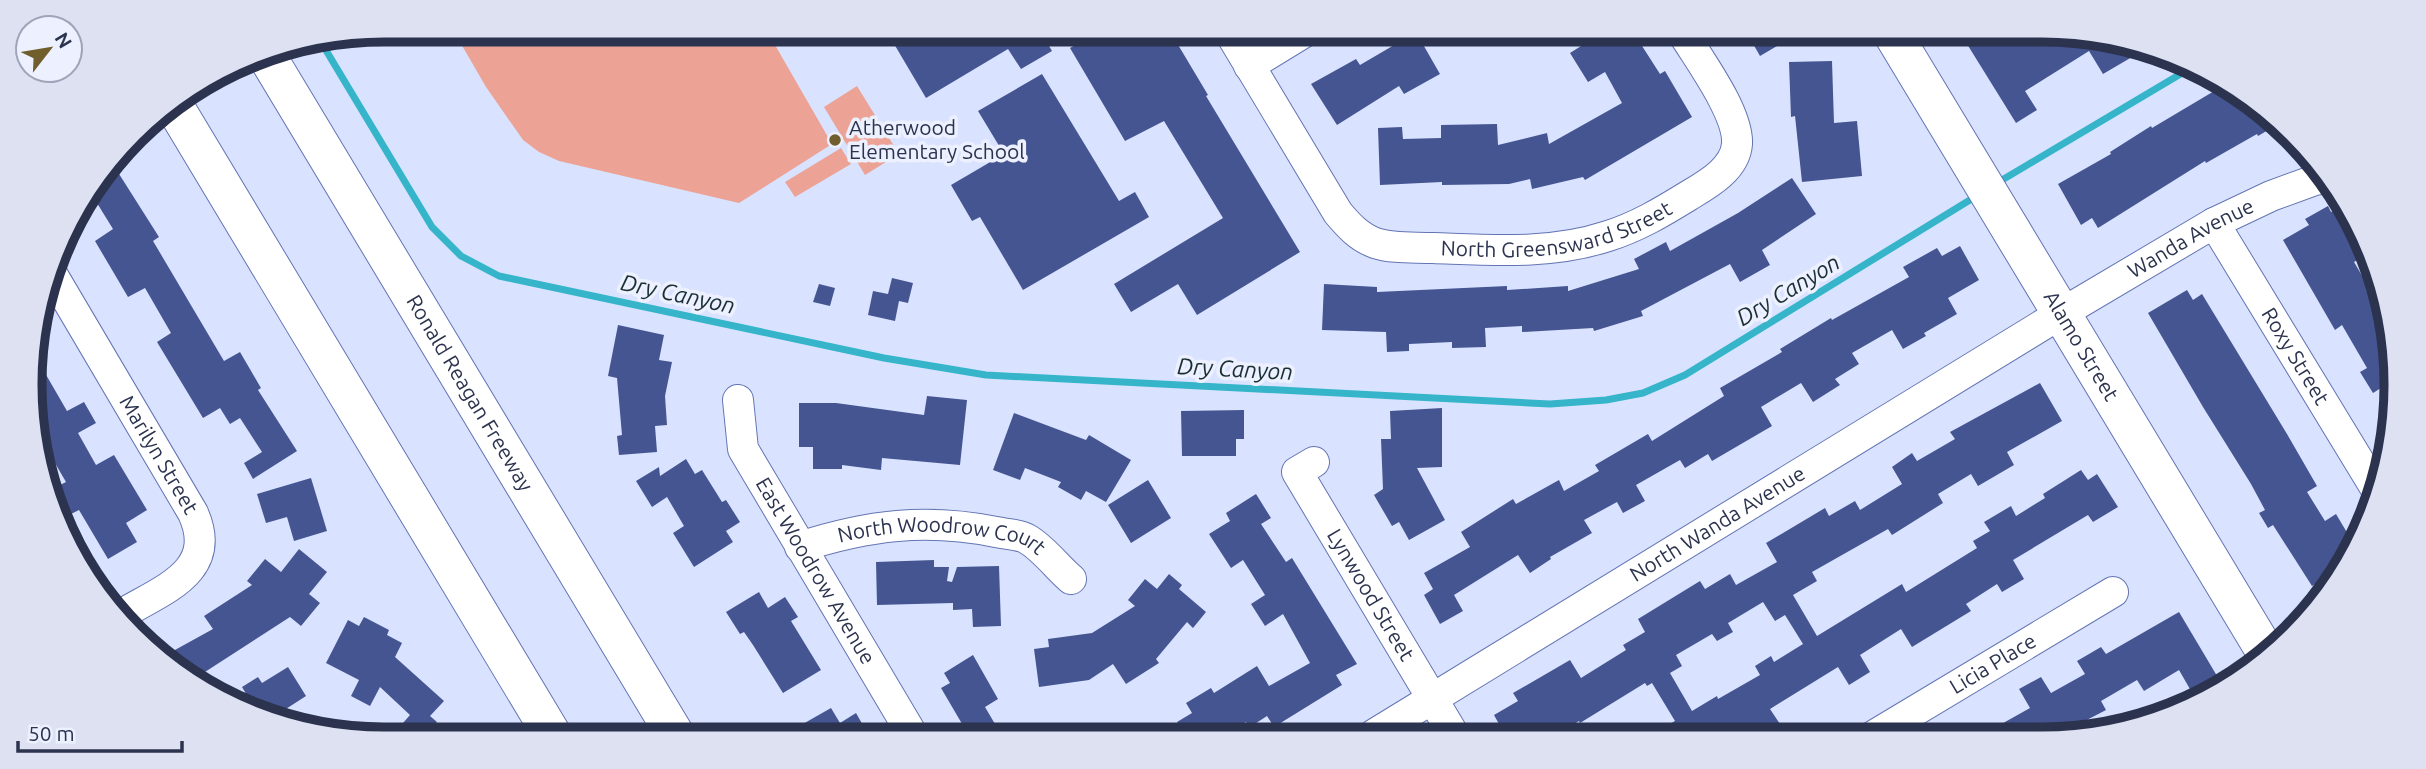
<svg xmlns="http://www.w3.org/2000/svg" width="2426" height="769" font-family="Ubuntu,sans-serif">
  <style>
    .pitch { fill: #eca395 }
    .lines { fill: none; stroke-linecap: round; stroke-linejoin: round }
    .stream { stroke: #36b5ca; stroke-width: 7 }
    .building { fill: #455591; fill-rule: evenodd }
    .minor-casing { stroke: #6475b4; stroke-width: 32 }
    .major-casing { stroke: #6475b4; stroke-width: 40 }
    .highway-casing { stroke: #6475b4; stroke-width: 40 }
    .minor { stroke: #fff; stroke-width: 30 }
    .major { stroke: #fff; stroke-width: 38 }
    .highway { stroke: #fff; stroke-width: 38 }
    .poi-dot { fill: #705f2d; stroke: #ecf0ff; stroke-width: 2.5 }
    .labels { text-anchor: middle; stroke-width: 7; stroke-linejoin: round; paint-order: stroke }
    .poi-label { font-size: 21px; fill: #2b334e; stroke: #ecf0ff; text-anchor: start }
    .street-label { font-size: 21px; fill: #2b334e; stroke: #ecf0ff }
    .water-label { font-size: 23px; font-style: italic; fill: #1a2f33; stroke: #ecf0ff }
    .rim { fill: none; stroke: #2b334e; stroke-width: 9 }
  </style>
  <rect width="100%" height="100%" fill="#d9e3ff"/>
  <path class="pitch" d="M453,30l314,1 65,113 -93,59 -180,-42 -20,-9 -16,-12 -37,-53z
    M857,86l42,68 -34,21 -41,-68z
    M841,148l10,16 -56,33 -10,-15z"/>
  <g class="lines">
    <path class="stream" d="M321,42l111,185 29,29 38,20 385,82 102,17 564,29 56,-4 37,-7 42,-18 293,-180
      M1997,183l192,-114"/>
  </g>
  <path class="building" d="M887,32h154l11,19 -31,18 -13,-20 -82,49z
    M1096,33h75l37,62 -2,1 94,156 -103,63 -19,-31 -47,28 -17,-28 109,-66 -59,-97 -39,20 -55,-93z
    M1413,34h4l23,40 -36,20 -5,-8 -62,39 -26,-41 45,-25 4,6z
    M1585,35h50l25,39 5,-3 27,46 -107,63 -2,-3 -51,12 -2,-10 -21,5 -67,1v-3l-62,3 -2,-57 24,-1 1,12 38,-1v-13l56,-1 1,21 49,-12 2,11 73,-41 -17,-31 -17,10 -18,-29 19,-12z
    M1748,35h48l-36,21z
    M1980,36l131,1 33,13 -41,24 -14,-23 -64,40 12,19 -21,13 -49,-79z
    M1832,61l2,62 23,-2 5,55 -60,6 -7,-66 -4,1 -2,-55z
    M1042,74l77,127 16,-9 14,25 -126,73 -43,-73 -8,4 -21,-36 53,-31 -26,-43z
    M2226,84l13,6 36,36 -17,10 -1,-2 -51,29 -1,-2 -107,67 -6,-10 -11,7 -23,-41 53,-30 -1,-2 41,-26 1,2z
    M114,166l45,71 -6,4 71,120 16,-9 21,36 -3,2 39,61 -44,28 -9,-16 18,-11 -22,-34 -10,6 -10,-16 -17,10 -46,-76 14,-9 -26,-45 -17,9 -33,-56 18,-12 -21,-34z
    M1792,178l24,36 -54,36 8,15 -30,17 -10,-18 -89,47 2,5 -49,15 -1,-3 -71,4v-6l-37,2 1,19 -34,1v-6l-43,2v7l-22,1 -1,-20 -64,-2 2,-46 53,3v5l130,-6v4l61,-4v5l71,-22 -5,-10 32,-17 4,9 68,-38z
    M2328,206l3,6 2,-1 28,47 -7,4 36,61 -1,60 -16,10 -13,-21 7,-4 -25,-43 -7,5 -52,-90 26,-15 -4,-6z
    M1960,246l19,34 -31,18 9,16 -33,19 2,3 -23,13 -11,-19 -40,23 7,11 -24,15 5,6 -27,17 -12,-19 -40,24 11,19 -60,35 -4,-7 -23,14 -5,-8 -44,25 9,16 -22,12 -6,-11 -33,18 8,13 -42,24 1,2 -21,14 -12,-18 -64,40 9,16 -23,13 -16,-29 9,-6 -9,-16 46,-26 -9,-15 52,-33 3,5 43,-24 5,11 35,-20 -4,-6 53,-31 4,7 72,-45 -4,-8 62,-36 -2,-3 51,-31 1,2 77,-43 -6,-10 34,-19 5,8z
    M892,278l21,5 -5,20 -9,-2 -4,20 -27,-6 5,-24 15,3z
    M819,284l16,4 -5,18 -17,-4z
    M2187,290l6,10 9,-6 85,140 30,52 -10,6 18,29 11,-7 19,32 -9,20 -34,20 -39,-61 -5,3 -9,-15 6,-3 -14,-26 -48,-77 -55,-94z
    M618,325l46,10 -5,25 13,2 -7,34 2,29 -12,1 2,26 -38,3 -2,-19 5,-1 -5,-57 -9,-2z
    M34,354l33,57 17,-9 12,21 -18,10 18,32 18,-10 33,55 -21,13 11,19 -29,17 -29,-49 -8,4 -15,-27 10,-5 -18,-31 -8,4z
    M2040,383l22,38 -55,31 7,13 -36,21 -7,-12 -33,20 5,9 -51,32 -4,-6 -76,43 5,9 -24,14 24,41 85,-52 4,8 71,-44 -4,-7 17,-10 -6,-9 27,-16 5,10 29,-18 -2,-4 38,-24 7,10 9,-6 21,33 -25,15 -5,-7 -75,45 11,19 -22,13 -5,-8 -31,20 5,7 -59,36 -11,-18 -41,26 10,17 -21,13 -11,-18 -68,42 10,15 -20,11h-110l25,-14 -23,-38 -5,3 -2,-3 -65,40 -1,-2 -24,14h-50l-11,-20 24,-14 -5,-8 57,-33 11,18 45,-28 -3,-5 22,-13 -7,-13 62,-38 5,8 25,-15 6,11 41,-23 -11,-19 59,-35 4,8 26,-15 5,9 42,-26 -10,-17 20,-14 5,8 38,-22 -5,-7zM1763,602l12,19 10,-6 18,29 -29,18 -3,-6 -16,10 5,9 -42,24 -1,-3 -25,15 -22,-38 12,-7 -6,-11 36,-21 5,7 16,-9 -5,-9z
    M927,396l40,4 -7,65 -78,-7 -1,12 -39,-5v4h-29v-22h-14v-44h37l88,12z
    M1442,408v59l-25,1 28,52 -36,20 -10,-18 -7,4 -18,-31 9,-6 -2,-50h10l-1,-28z
    M1244,410v29h-8v17h-54l-1,-45z
    M1014,413l72,27 3,-5 42,25 -25,42 -20,-11 -5,9 -23,-13 3,-5 -36,-14 -5,12 -27,-10z
    M686,459l9,15 7,-4 20,32 4,-2 14,22 -14,9 7,11 -39,25 -21,-34 11,-7 -17,-29 -15,10 -16,-26 23,-14 1,9z
    M311,478l16,53 -33,10 -7,-24 -21,6 -9,-29z
    M1148,480l23,38 -40,25 -23,-38z
    M1256,494l15,24 -10,6 25,38 6,-4 65,106 -21,11 6,10 -68,42 -7,-11 -17,11 -4,-5 -21,12h-41l-7,-12 15,-9 -6,-10 25,-15 3,5 43,-27 12,20 41,-23 -27,-49 -18,12 -14,-22 14,-9 -22,-35 -12,8 -22,-34 21,-13 -4,-8z
    M299,549l28,23 -18,22 11,9 -19,23 -11,-9 -99,64 -27,-25 49,-27 -9,-13 48,-31 -5,-4 18,-22 16,13z
    M934,560v7h15l-2,14 5,1 5,-15 42,-1 2,60 -28,1 -1,-18 -19,1v-7l-76,2 -1,-43z
    M1169,574l13,11 -3,4 27,23 -13,16 -6,-6 -31,37 3,4 -33,21 -13,-20 -24,16 -50,7 -5,-38 15,-2 -1,-8 44,-6 43,-27 -7,-6 17,-21 12,10z
    M759,592l9,16 17,-11 13,20 -7,4 30,49 -38,23 -30,-48 -9,-13 -4,2 -14,-22z
    M2179,612l44,74 -25,17 -19,-33 -35,21 -7,-11 -36,21 5,9 -50,26h-76l50,-28 -11,-19 22,-12 10,16 34,-19 -8,-13 24,-14 5,7z
    M364,617l25,13 -2,5 15,8 -7,14 49,44 -14,15 7,6 -10,11h-13l-11,-10 7,-8 -30,-28 -10,19 -19,-10 8,-16 -33,-17 22,-43 11,6z
    M973,655l25,44 -13,8 10,17 -16,10h-11l-27,-46 9,-5 -6,-10z
    M288,667l18,29 -31,20 -21,-9 -12,-20 16,-10 4,6z
    M831,708l9,15 16,-10 12,21 -81,-1z"/>
  <g class="lines">
    <g class="minor-casing">
      <g id="minor">
        <path id="s1" d="M1230,33l108,180c11,13 21,24 37,30 18,6 39,4 58,5 58,2 118,7 175,-12 29,-9 54,-24 80,-40 20,-12 47,-27 49,-52 2,-30 -37,-83 -53,-109"/>
        <path d="M1249,66l54,-33"/>
        <path id="s2" d="M2214,223l162,266"/>
        <path id="s3" d="M52,274l141,239c26,58 -29,76 -71,101"/>
        <path id="s4" d="M738,400l5,49 169,285"/>
        <path id="s5" d="M1314,462l-17,10 157,263"/>
        <path id="s6" d="M800,547c68,-22 126,-29 196,-15 9,2 23,2 31,7 15,8 31,29 44,40"/>
        <path id="s7" d="M1373,735l689,-422 152,-90 57,-27 44,-16 12,-2"/>
        <path id="s8" d="M1873,736l240,-144"/>
      </g>
    </g>
    <g class="major-casing">
      <g id="major">
        <path id="s9" d="M1894,36l374,620"/>
      </g>
    </g>
    <g class="highway-casing">
      <g id="highway">
        <path id="s10" d="M265,53l409,680"/>
        <path d="M173,104l378,629"/>
      </g>
    </g>
    <use href="#minor" class="minor"/>
    <use href="#major" class="major"/>
    <use href="#highway" class="highway"/>
  </g>
  <circle class="poi-dot" cx="835" cy="140" r="7"/>
  <g class="labels">
    <g class="poi-label">
      <text x="849" y="135">Atherwood<tspan x="849" dy="24">Elementary School</tspan></text>
    </g>
    <g class="street-label">
      <text dy="7" stroke="none"><textPath href="#s1" startOffset="443">North Greensward Street</textPath></text>
      <text dy="7" stroke="none"><textPath href="#s7" startOffset="957">Wanda Avenue</textPath></text>
      <text dy="7" stroke="none"><textPath href="#s9" startOffset="362">Alamo Street</textPath></text>
      <text dy="7" stroke="none"><textPath href="#s2" startOffset="156">Roxy Street</textPath></text>
      <text dy="7" stroke="none"><textPath href="#s10" startOffset="397">Ronald Reagan Freeway</textPath></text>
      <text dy="7" stroke="none"><textPath href="#s3" startOffset="210">Marilyn Street</textPath></text>
      <text dy="7" stroke="none"><textPath href="#s7" startOffset="404">North Wanda Avenue</textPath></text>
      <text dy="7" stroke="none"><textPath href="#s6" startOffset="145">North Woodrow Court</textPath></text>
      <text dy="7" stroke="none"><textPath href="#s4" startOffset="191">East Woodrow Avenue</textPath></text>
      <text dy="7" stroke="none"><textPath href="#s5" startOffset="163">Lynwood Street</textPath></text>
      <text dy="7" stroke="none"><textPath href="#s8" startOffset="140">Licia Place</textPath></text>
    </g>
    <g class="water-label">
      <text transform="translate(1788 290) rotate(-31)" y="8">Dry Canyon</text>
      <text transform="translate(678 294) rotate(12)" y="8">Dry Canyon</text>
      <text transform="translate(1235 369) rotate(3)" y="8">Dry Canyon</text>
    </g>
  </g>
  <path d="M0 0H2426V769H0ZM384 42H2042A342 342 0 0 1 2384 384V385A342 342 0 0 1 2042 727H384A342 342 0 0 1 42 385V384A342 342 0 0 1 384 42Z" fill="#dde1f1" fill-rule="evenodd"/>
  <path class="rim" d="M384 42H2042A342 342 0 0 1 2384 384V385A342 342 0 0 1 2042 727H384A342 342 0 0 1 42 385V384A342 342 0 0 1 384 42Z"/>
  <g transform="translate(49 49) rotate(59)"><circle r="33" fill="#ecf0ff" stroke="#9fa4b8" stroke-width="2"/>
  <path d="M0-5L12 26L0 18L-12 26Z" fill="#705f2d"/>
  <text y="-10" font-size="19" font-weight="bold" text-anchor="middle" fill="#2b334e">N</text>
  </g>
  <path d="M18 741v10h164v-10" fill="none" stroke="#2b334e" stroke-width="3.5"/>
  <text x="28" y="741" font-size="21" fill="#2b334e" stroke="#ecf0ff" stroke-width="5" paint-order="stroke">50 m</text>
</svg>
